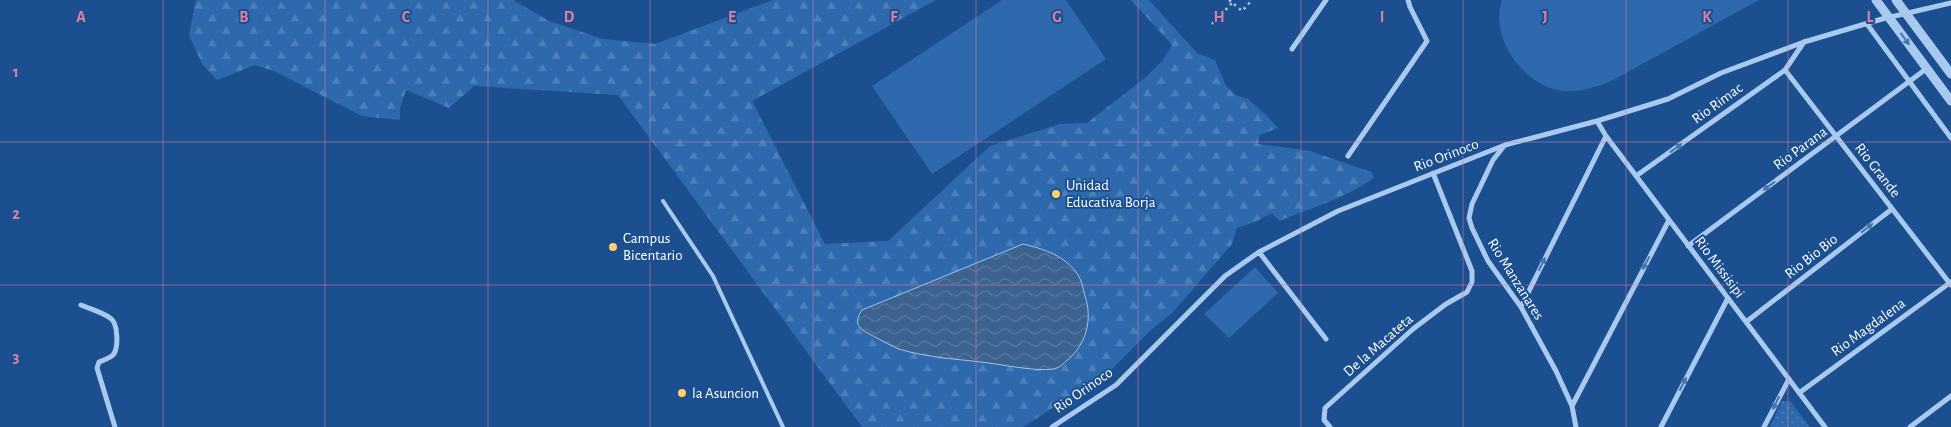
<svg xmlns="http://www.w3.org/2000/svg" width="1951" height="427" font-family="'Alegreya Sans',sans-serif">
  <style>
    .grass { fill: #2e69ad }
    .forest { fill: url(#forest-firs) }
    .park { fill: url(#park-dots) }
    .water { fill: url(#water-waves); stroke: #9cc4f0 }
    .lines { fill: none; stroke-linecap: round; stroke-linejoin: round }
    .path { stroke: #a9c9ee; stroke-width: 2.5; stroke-dasharray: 2.5 4; stroke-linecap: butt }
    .service { stroke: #a9c9ee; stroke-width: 4 }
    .minor { stroke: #a9c9ee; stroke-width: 5 }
    .tertiary { stroke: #a9c9ee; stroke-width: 9 }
    .oneway { fill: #4674ac }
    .grid { fill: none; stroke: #dd80a5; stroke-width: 1; stroke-opacity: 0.55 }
    .poi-dot { fill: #ffd166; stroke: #1b4f8f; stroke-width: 2 }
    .labels { text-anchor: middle; stroke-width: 4; stroke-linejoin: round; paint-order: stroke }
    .street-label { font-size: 15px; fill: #fff; stroke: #1b4f8f }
    .poi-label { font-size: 15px; fill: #fff; stroke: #1b4f8f; text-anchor: start }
    .grid-label { font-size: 16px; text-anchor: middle; font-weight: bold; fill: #dd80a5; stroke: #1b4f8f; stroke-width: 4; stroke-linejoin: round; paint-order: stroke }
  </style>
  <defs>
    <pattern id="forest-firs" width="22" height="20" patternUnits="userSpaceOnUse" patternTransform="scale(1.25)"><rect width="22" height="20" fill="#2e69ad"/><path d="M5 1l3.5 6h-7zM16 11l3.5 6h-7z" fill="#4d80b9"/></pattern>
    <pattern id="park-dots" width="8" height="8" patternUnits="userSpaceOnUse" patternTransform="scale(1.25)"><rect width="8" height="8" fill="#2e69ad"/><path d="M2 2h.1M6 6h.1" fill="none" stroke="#4d80b9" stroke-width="1.8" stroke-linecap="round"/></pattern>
    <pattern id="water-waves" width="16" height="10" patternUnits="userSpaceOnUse" patternTransform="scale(1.25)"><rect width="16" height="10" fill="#3c6290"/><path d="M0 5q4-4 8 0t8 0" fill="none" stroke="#597aa1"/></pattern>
  </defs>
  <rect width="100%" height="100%" fill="#1b4f8f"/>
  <path class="grass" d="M1002,0h64l40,59 -174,115 -60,-88z
    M1502,0h257l-144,79c-17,8 -33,13 -52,12 -39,-4 -74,-53 -61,-91z
    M1255,267l23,26 -49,45 -25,-24z"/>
  <path class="forest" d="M196,0h317l36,21 54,18 52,5 118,-44h163l-184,101 73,143 63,-3 102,-95 70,-22 27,-1 59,-46 18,-18 8,-14 -41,-45h18l48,53 18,7 11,26 10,9 12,4 18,16 12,13 -18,7 -2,9 52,7 61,21 3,6c-28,20 -63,30 -95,43l-7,-8 -17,9 -18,6 -5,16 -59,68 -23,19 -41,41 -86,55h-161l-244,-332 -144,-9 -25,22 -43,-18 -6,18v12l-38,-4 -88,-45 -19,-6 -38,15 -15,-16 -13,-29z"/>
  <path class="park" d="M1782,401h8l20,26h-40z"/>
  <path class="water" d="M1023,244c21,5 43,12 55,31 4,6 5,14 7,21 8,23 1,50 -19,65 -2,2 -6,6 -9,7 -14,5 -52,-3 -68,-5 -30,-4 -61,-5 -90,-14 -8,-3 -16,-8 -24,-12 -13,-7 -24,-11 -13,-27z"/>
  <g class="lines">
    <path class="path" d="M1229,0l13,11 10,-11
      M1212,24l20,-21"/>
    <path class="service" d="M663,201l50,75 70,151"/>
    <path class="minor" d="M1867,24l84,114
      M1292,49l34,-49
      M1785,70l166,215
      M1597,121l9,15 219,291
      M1504,146l-11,14 -21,44 -3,14 3,10 16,33 33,46 35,64 16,35 4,21
      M1348,156l79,-115 -17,-34 -2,-7
      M1636,176l149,-106 19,-28
      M1688,246l238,-177
      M1259,252l67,87
      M81,305c9,4 21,7 29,13 8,4 9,30 3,37 -3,3 -9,5 -14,7l-2,6 18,59
      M1521,307l85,-171
      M1746,322l146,-113
      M1799,393l152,-111
      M1572,406l97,-186
      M1052,427l64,-42 109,-109 34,-24 79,-41 167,-66 92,-24 71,-22 53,-26 83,-31 78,-23 69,-16
      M1330,427l-6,-7 1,-12 88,-79 33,-25 21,-12 5,-10v-11l-39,-98
      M1661,427l67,-129
      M1764,427l25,-48
      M1910,427l41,-31"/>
    <path class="tertiary" d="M1876,0l75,101
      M1896,0l55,74"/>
  </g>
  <defs><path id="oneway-solid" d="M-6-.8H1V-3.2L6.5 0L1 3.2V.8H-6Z" transform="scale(1.25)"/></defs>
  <g class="oneway">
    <use href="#oneway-solid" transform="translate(1905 39) rotate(54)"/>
    <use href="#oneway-solid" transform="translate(1676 148) rotate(-36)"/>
    <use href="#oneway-solid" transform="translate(1769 186) rotate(144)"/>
    <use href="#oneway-solid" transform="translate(1867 228) rotate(-38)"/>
    <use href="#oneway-solid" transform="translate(1646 263) rotate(118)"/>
    <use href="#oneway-solid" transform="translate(1542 264) rotate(-64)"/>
    <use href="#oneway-solid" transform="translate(1683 384) rotate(-63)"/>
    <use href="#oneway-solid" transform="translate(1776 403) rotate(117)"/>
  </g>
  <path class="grid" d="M163,0v427M325,0v427M488,0v427M650,0v427M813,0v427M976,0v427M1138,0v427M1301,0v427M1463,0v427M1626,0v427M1788,0v427M0,142h1951M0,285h1951"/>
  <g class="poi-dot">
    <circle cx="1056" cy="194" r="5"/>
    <circle cx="613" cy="247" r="5"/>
    <circle cx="682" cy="393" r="5"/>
  </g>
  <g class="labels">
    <g class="street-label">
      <text transform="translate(1717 103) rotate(-36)" y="5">Rio Rimac</text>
      <text transform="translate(1800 148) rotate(-36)" y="5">Rio Parana</text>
      <text transform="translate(1446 155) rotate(-21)" y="5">Rio Orinoco</text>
      <text transform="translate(1878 170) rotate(52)" y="5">Rio Grande</text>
      <text transform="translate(1811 256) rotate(-38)" y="5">Rio Bio Bio</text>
      <text transform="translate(1720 267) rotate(53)" y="5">Rio Missisipi</text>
      <text transform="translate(1516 279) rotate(58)" y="5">Rio Manzanares</text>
      <text transform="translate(1868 327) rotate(-36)" y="5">Rio Magdalena</text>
      <text transform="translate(1378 345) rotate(-41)" y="5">De la Macateta</text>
      <text transform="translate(1083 390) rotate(-35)" y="5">Rio Orinoco</text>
    </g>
    <g class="poi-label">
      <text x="1066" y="190">Unidad<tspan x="1066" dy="17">Educativa Borja</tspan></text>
      <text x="623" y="243">Campus<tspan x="623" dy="17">Bicentario</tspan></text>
      <text x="692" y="398">la Asuncion</text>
    </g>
  </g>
  <g class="grid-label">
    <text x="81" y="22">A</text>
    <text x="244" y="22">B</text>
    <text x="406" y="22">C</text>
    <text x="569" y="22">D</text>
    <text x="732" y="22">E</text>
    <text x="894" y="22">F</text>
    <text x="1057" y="22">G</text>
    <text x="1219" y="22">H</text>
    <text x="1382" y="22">I</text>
    <text x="1545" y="22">J</text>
    <text x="1707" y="22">K</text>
    <text x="1870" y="22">L</text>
    <text x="16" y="77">1</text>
    <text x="16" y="219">2</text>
    <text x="16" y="362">3</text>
  </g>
</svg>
